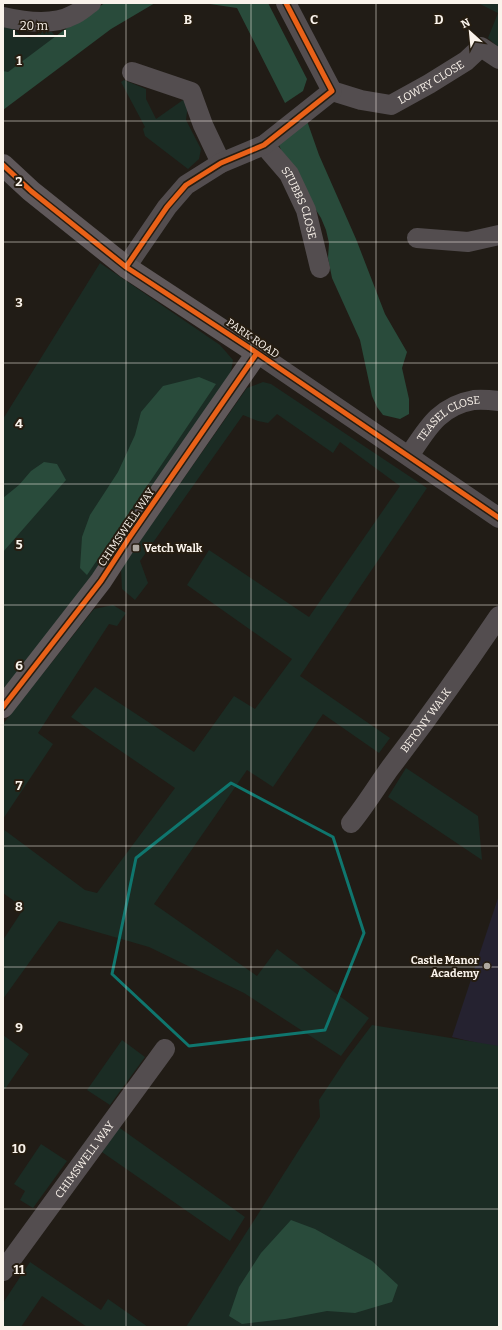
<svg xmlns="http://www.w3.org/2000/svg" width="502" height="1330" font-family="Bitter,serif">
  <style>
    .education { fill: #252230 }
    .green { fill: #1b2c24 }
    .forest { fill: #294b3b }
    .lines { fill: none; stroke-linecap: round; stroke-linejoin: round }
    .street { stroke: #534d4f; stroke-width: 20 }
    .secondary { stroke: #5f585a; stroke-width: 22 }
    .cycleway-casing { stroke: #261d11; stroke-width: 8 }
    .cycleway { stroke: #ea6118; stroke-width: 5 }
    .marked { fill: none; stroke: #0f766e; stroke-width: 3; stroke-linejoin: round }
    .grid { fill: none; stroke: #faf3eb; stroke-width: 1; stroke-opacity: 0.55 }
    .poi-dot { fill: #aea8a0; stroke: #261d11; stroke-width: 1.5 }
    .labels { text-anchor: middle; stroke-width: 4; stroke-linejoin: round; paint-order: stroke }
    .street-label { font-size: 11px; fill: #faf3eb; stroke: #261d11 }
    .poi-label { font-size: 11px; font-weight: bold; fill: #faf3eb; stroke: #261d11; text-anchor: start }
    .grid-label { font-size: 13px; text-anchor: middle; font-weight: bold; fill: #faf3eb; stroke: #261d11; stroke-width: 4; stroke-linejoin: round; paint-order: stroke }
  </style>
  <rect width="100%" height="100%" fill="#211c16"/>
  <path class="education" d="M499,895v153l-47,-11z"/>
  <path class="green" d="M478,3h21v45l-11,-10 10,-25z
    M3,22h3l14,13 9,3 13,-6h10l4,5 -53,41z
    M124,80l22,9v10l10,20 27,-19 5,4 -2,16 15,29 -2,10 -11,10 -43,-33 -2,-7 2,-2 -24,-45z
    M100,263l120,82 13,15 -3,17 -102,155 -125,163v-276z
    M263,382l8,2 156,104 -127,188 90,62 -11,15 -56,-39 -50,73 -26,-17 -93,134 103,72 20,-27 92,69 -28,38 -97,-63 -95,-46 -90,-26 -56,78v-59l21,-32 -21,-15v-64l82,61 12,3 78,-105 -104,-71 24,-30 99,65 40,-56 21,13 37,-50 -105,-74 22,-35 100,67 91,-131 -60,-44 -7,11 -56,-39 -9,9 -10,-2 -15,-6 -103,146 8,22 -13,17 -13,-11 -1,-21 126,-180z
    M113,605l13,8 -9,13 -8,-2 -71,109 15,11 -50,75v-95l91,-115z
    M406,768l72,48 4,44 -94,-63z
    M372,1025l127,21v281h-313l134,-210 -1,-17 28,-42z
    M3,1035l26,19 -26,38z
    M122,1040l23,17 -35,48 -23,-15z
    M117,1126l128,91 -15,24 -131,-91z
    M41,1144l26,17 -34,47 -13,-8 5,-9 -11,-7z
    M30,1262l71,48 7,-11 40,28h-61l-45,-31 -21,31h-18v-24z"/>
  <path class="forest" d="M105,3h50l-44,26 -108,81v-39l5,1 72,-54z
    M203,3h65l39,76 -4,12 -18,12 -48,-95z
    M306,118l13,37 37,84 29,75 22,38 -5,16 7,31v15l-9,5 -17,-4 -6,-8 -5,-11 -12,-56 -28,-62 -4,-20 1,-15 -3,-13 -5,-12 -35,-56 -7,-17z
    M199,377l17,7 -129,191 -7,-7 2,-31 8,-22 28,-43 17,-37 6,-23 22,-26z
    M44,462l13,2 9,16 -63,72v-54l16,-13 12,-14z
    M291,1220l24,9 57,32 26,24 -6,17 -37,11 -28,-2 -42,8 -43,5 -13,-8 10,-29 22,-34z"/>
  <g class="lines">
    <g class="street">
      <path d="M3,17c22,5 50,9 70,-2 7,-3 12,-8 18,-12"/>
      <path d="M132,72l59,20 12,33 18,38"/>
      <path id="s1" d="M332,91l29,9 30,5 38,-21 37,-23 15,-14 18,12"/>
      <path id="s2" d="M264,145l25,29 17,36 14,58"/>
      <path d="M417,238l51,4 31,-7"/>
      <path d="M126,267l41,-60 19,-22 35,-22 43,-18 68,-54 -46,-88"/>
      <path d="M257,353l242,165"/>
      <path id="s3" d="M409,456c18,-27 30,-50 65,-56 8,-1 17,0 25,1"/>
      <path id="s4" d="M351,823c14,-17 26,-37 39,-55 38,-50 74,-100 109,-152"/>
      <path id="s5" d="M3,1271l162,-222"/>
    </g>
    <path class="secondary" d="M3,165l28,26 95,76 131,86 -128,185 -28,43 -98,126"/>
    <g class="cycleway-casing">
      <path id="cycleway" d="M3,165l28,26 95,76 131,86 242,165
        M126,267l41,-60 19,-22 35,-22 43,-18 68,-54 -46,-88
        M3,707l98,-126 28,-43 128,-185"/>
    </g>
    <use href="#cycleway" class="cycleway"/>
  </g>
  <path class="marked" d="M231,783l102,54 31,96 -39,97 -136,16 -77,-72 24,-116z"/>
  <path class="grid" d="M126,3v1324M251,3v1324M376,3v1324M3,121h496M3,242h496M3,363h496M3,484h496M3,605h496M3,725h496M3,846h496M3,967h496M3,1088h496M3,1209h496"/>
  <g class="poi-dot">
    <rect x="132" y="544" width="8" height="8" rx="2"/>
    <circle cx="487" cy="966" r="4"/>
  </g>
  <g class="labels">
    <g class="street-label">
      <text dy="4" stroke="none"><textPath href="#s1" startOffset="107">LOWRY CLOSE</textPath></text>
      <text dy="4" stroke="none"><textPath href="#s2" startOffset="69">STUBBS CLOSE</textPath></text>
      <text transform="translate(253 338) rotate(34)" y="4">PARK ROAD</text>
      <text dy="4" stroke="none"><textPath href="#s3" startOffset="57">TEASEL CLOSE</textPath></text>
      <text transform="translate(126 527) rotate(-56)" y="4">CHIMSWELL WAY</text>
      <text dy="4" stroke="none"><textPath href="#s4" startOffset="127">BETONY WALK</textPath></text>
      <text dy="4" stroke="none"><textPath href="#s5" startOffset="138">CHIMSWELL WAY</textPath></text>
    </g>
    <g class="poi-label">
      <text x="144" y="552">Vetch Walk</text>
      <text x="479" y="964" text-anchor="end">Castle Manor<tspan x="479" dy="13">Academy</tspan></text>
    </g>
  </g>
  <g class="grid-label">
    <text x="188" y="24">B</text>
    <text x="314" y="24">C</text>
    <text x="439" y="24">D</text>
    <text x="19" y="65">1</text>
    <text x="19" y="186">2</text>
    <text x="19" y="307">3</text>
    <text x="19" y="428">4</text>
    <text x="19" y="549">5</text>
    <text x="19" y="670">6</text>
    <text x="19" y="790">7</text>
    <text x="19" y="911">8</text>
    <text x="19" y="1032">9</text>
    <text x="19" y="1153">10</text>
    <text x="19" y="1274">11</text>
  </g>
  <rect width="502" height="1330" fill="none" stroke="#faf3eb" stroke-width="8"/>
  <g transform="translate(470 32) rotate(333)" stroke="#261d11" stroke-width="3" paint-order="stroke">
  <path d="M0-3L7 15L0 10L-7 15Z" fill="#faf3eb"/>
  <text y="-6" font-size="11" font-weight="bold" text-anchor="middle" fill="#faf3eb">N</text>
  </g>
  <path d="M14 30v6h51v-6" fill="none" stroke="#faf3eb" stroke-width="2"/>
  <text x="20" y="30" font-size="12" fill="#faf3eb" stroke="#261d11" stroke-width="3" paint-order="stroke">20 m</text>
</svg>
